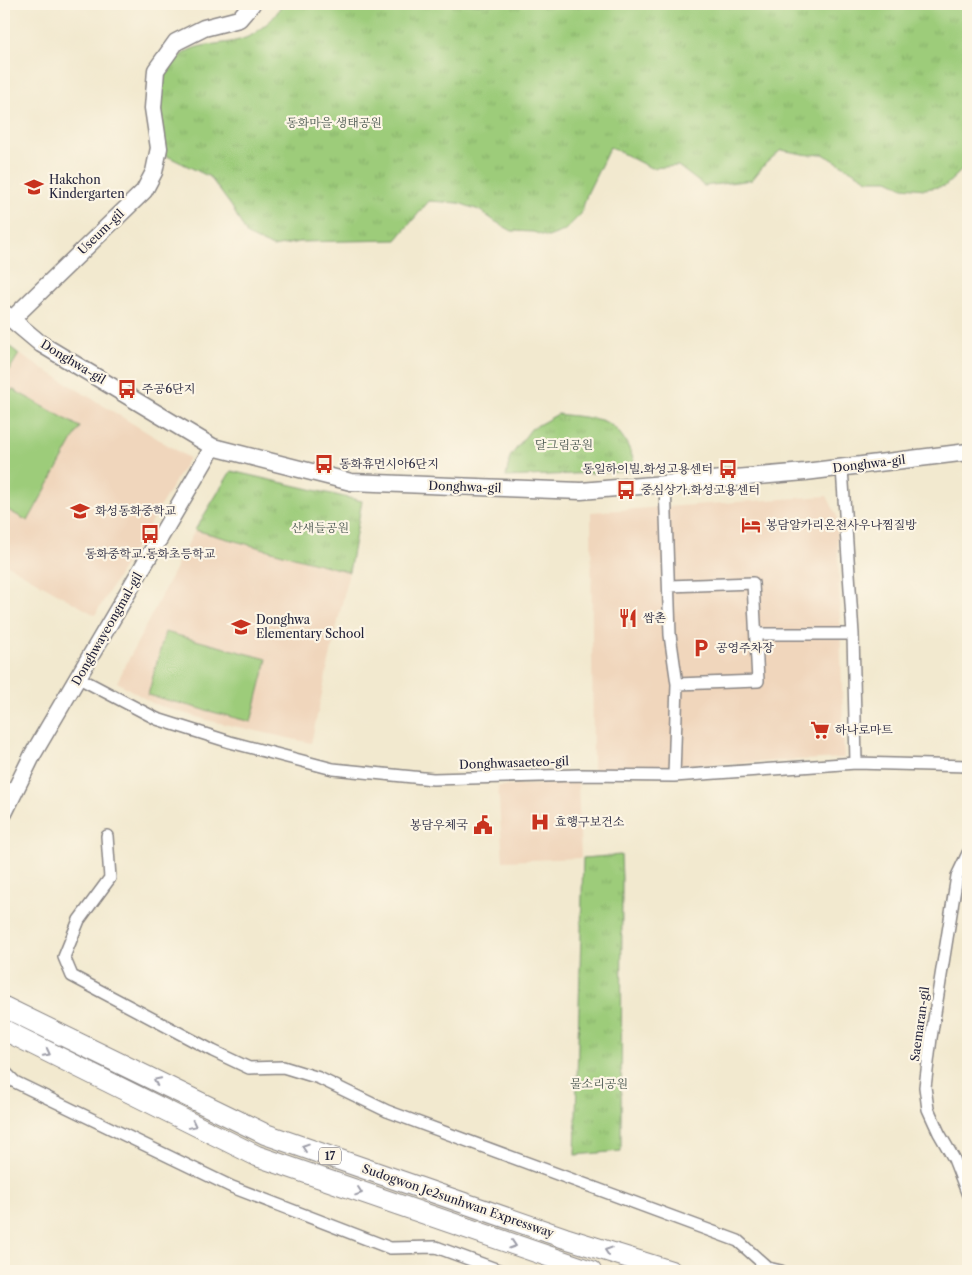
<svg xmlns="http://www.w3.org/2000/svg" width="972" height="1275" font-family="'Libre Caslon Text','Noto Serif KR',serif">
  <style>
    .built { fill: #f0d6bc }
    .park { fill: url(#park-tufts); stroke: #60775a }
    .garden { fill: #9dcc7a; stroke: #60775a }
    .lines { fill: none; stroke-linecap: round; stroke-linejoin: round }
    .street-casing { stroke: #8a8685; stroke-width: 14 }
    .secondary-casing { stroke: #8a8685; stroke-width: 19 }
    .highway-casing { stroke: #8a8685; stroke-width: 22 }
    .street { stroke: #fff; stroke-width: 11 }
    .secondary { stroke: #fff; stroke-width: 16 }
    .highway { stroke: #fff; stroke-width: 20 }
    .oneway { stroke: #9c9ca7 }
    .labels { text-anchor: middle; stroke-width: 4.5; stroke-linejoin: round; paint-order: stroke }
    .shield { fill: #fcf5e5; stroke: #63616e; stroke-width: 1 }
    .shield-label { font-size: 11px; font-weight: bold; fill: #22223b }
    .park-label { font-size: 12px; fill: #47554e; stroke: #fcf5e5 }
    .poi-label { font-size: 12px; fill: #22223b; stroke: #fcf5e5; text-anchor: start }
    .street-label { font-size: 12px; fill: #22223b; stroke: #fcf5e5 }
  </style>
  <defs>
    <pattern id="park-tufts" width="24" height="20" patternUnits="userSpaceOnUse" patternTransform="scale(1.25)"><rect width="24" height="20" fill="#9dcc7a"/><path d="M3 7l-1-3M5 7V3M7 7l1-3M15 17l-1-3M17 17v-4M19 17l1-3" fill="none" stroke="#87af6a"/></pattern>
  </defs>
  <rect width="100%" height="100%" fill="#fcf5e5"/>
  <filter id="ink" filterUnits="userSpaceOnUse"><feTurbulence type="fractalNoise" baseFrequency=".02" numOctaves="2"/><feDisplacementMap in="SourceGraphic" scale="10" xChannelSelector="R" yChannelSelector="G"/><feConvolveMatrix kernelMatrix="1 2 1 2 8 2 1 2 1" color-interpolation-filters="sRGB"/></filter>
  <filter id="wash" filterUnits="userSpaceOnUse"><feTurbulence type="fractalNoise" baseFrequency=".0096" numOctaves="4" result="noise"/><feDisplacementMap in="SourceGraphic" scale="20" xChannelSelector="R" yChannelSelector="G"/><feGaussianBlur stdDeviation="1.12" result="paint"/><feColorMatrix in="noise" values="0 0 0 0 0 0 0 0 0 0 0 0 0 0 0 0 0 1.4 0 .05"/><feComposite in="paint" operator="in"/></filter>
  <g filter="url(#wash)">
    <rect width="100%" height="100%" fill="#f2e9cf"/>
    <path class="built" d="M19,354l170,104 -94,157 -91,-52v-184z
      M827,496l10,20 7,242 -251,12 -2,-258z
      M195,530l154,42 -38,171 -105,-23 -52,-16 -37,-22z
      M578,783l3,75 -78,3 -5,-75z"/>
    <path class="park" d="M281,4h687v108l-2,5 2,11v29l-7,14 -16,15 -20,3 -22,-2 -15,-7h-20l-45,-26 -14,1 -28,-5 -16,14 -13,16 -48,6 -26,-20 -27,2 -41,-21 -23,47 -6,20 -17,17 -16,6 -15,-5 -21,-1 -16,-9 -17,-12 -20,-7 -30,-2 -33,39 -97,2 -26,5 -26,-12 -15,-28 -22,-30 -47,-23c-1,-20 -6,-63 3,-80 21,-40 52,-23 84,-38 5,-2 10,-7 15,-11 7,-5 14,-13 16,-21z
      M4,342l15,12 -15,25z
      M558,414c11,2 39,3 48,8 18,9 26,31 31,49l-131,6 4,-20 21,-28z
      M231,471l131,30 -13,71 -154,-42z
      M621,855l1,24 -1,272 -46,4 8,-297z"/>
    <path class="garden" d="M12,389l68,38 -52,94 -24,-13v-104z
      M165,632l102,27 -16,63 -103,-27z"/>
  </g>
  <g filter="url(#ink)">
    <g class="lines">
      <g class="street-casing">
        <path id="street" d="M842,468l11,166 3,129
          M665,484l5,151 7,49 -3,92
          M669,586l84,-3 5,98 -81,3
          M756,634h97
          M79,678l78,41 73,23 103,27 100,10 147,-4 94,1 182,-13 112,3
          M107,836l3,42 -31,42 -15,37 8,19 141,75 36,17 34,-1 36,11 68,33 351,130 30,27 13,3
          M968,853l-11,23 -26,162 -6,49 3,22 11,24 15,26 14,36
          M4,1071l11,11 217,105 158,61 46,-1 65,24
          M4,1271h2"/>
      </g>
      <g class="secondary-casing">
        <path id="secondary" d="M4,313l37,31 172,103 138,35 230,9 224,-19 163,-20
          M11,320l133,-129 10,-19 5,-24 -6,-40 3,-38 20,-28 28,-14 35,-9 13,-15
          M4,813l29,-59 180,-307"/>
      </g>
      <g class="highway-casing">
        <path id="highway" d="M4,1007l261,127 300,104 106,33
          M4,1030l253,126 334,115"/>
      </g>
      <use href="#street" class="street"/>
      <use href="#secondary" class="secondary"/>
      <use href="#highway" class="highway"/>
    </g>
    <defs><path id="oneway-chevron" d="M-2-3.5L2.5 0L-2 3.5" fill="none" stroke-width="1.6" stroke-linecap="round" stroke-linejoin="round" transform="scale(1.25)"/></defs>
    <g class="oneway">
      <use href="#oneway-chevron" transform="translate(47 1053) rotate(27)"/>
      <use href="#oneway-chevron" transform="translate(157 1081) rotate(-154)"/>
      <use href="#oneway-chevron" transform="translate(193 1125) rotate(26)"/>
      <use href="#oneway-chevron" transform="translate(305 1147) rotate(-161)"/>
      <use href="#oneway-chevron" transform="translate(359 1192) rotate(19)"/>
      <use href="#oneway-chevron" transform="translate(513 1245) rotate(18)"/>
      <use href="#oneway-chevron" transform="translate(608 1251) rotate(-162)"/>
    </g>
  </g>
  <defs>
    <g id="school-bare" transform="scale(1.5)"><path d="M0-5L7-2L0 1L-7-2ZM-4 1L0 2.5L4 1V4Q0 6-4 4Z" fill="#c8321e" stroke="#fcf5e5" stroke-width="2.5" paint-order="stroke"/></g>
    <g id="bus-bare" transform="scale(1.5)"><path d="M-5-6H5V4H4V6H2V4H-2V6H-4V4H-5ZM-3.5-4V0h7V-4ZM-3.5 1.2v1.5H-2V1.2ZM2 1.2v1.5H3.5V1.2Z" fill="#c8321e" stroke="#fcf5e5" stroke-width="2.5" paint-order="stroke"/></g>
    <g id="hotel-bare" transform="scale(1.5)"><path d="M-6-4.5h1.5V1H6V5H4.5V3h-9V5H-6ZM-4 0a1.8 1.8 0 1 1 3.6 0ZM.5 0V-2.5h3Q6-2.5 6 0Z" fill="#c8321e" stroke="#fcf5e5" stroke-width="2.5" paint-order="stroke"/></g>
    <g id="restaurant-bare" transform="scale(1.5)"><path d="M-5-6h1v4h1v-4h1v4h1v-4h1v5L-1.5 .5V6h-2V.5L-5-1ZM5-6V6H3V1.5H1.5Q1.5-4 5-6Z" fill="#c8321e" stroke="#fcf5e5" stroke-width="2.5" paint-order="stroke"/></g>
    <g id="parking-bare" transform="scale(1.5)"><path d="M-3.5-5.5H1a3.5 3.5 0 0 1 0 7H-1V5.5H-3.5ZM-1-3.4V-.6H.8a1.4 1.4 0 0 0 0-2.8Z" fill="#c8321e" stroke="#fcf5e5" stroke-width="2.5" paint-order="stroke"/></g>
    <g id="supermarket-bare" transform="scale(1.5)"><path d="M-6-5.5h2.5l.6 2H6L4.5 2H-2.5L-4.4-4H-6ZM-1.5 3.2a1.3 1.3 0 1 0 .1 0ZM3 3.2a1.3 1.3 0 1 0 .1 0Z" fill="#c8321e" stroke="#fcf5e5" stroke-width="2.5" paint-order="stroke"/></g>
    <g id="hospital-bare" transform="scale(1.5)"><path d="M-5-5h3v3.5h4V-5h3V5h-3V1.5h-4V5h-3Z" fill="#c8321e" stroke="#fcf5e5" stroke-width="2.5" paint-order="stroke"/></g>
    <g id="civic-bare" transform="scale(1.5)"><path d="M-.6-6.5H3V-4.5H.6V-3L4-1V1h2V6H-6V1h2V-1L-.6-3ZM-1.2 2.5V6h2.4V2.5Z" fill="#c8321e" stroke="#fcf5e5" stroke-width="2.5" paint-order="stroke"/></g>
  </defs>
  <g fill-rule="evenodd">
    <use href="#school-bare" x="34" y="187"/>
    <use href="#bus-bare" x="127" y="389"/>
    <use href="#bus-bare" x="324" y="464"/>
    <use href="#bus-bare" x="728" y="469"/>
    <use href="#bus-bare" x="626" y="490"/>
    <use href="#school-bare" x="80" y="511"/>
    <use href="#hotel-bare" x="751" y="525"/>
    <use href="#bus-bare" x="150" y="534"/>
    <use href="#restaurant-bare" x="628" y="618"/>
    <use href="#school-bare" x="241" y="627"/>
    <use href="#parking-bare" x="701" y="648"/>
    <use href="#supermarket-bare" x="820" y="730"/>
    <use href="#hospital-bare" x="540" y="822"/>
    <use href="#civic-bare" x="483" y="825"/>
  </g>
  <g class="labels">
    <rect class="shield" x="319" y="1147.5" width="22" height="17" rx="4"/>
    <g class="shield-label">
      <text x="330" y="1160">17</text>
    </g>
    <g class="park-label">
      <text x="334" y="127">동화마을 생태공원</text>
      <text x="564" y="449">달그림공원</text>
      <text x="320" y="532">산새들공원</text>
      <text x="599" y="1088">물소리공원</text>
    </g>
    <g class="poi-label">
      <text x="49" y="184">Hakchon<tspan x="49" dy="14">Kindergarten</tspan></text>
      <text x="142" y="393">주공6단지</text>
      <text x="339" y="468">동화휴먼시아6단지</text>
      <text x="713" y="473" text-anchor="end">동일하이빌.화성고용센터</text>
      <text x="641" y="494">중심상가.화성고용센터</text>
      <text x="95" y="515">화성동화중학교</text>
      <text x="766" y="529">봉담알카리온천사우나찜질방</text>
      <text x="150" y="558" text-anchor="middle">동화중학교.동화초등학교</text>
      <text x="643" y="622">쌈촌</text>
      <text x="256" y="624">Donghwa<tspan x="256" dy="14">Elementary School</tspan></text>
      <text x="716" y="652">공영주차장</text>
      <text x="835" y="734">하나로마트</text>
      <text x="555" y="826">효행구보건소</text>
      <text x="468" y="829" text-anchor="end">봉담우체국</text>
    </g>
    <g class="street-label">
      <text transform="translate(101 232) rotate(-44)" y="4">Useum-gil</text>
      <text transform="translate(73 362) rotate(31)" y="4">Donghwa-gil</text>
      <text transform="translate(869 464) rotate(-7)" y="4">Donghwa-gil</text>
      <text transform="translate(465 487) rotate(2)" y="4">Donghwa-gil</text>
      <text transform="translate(107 629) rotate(-60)" y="4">Donghwayeongmal-gil</text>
      <text transform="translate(514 763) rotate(-2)" y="4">Donghwasaeteo-gil</text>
      <text transform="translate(920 1024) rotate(-82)" y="4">Saemaran-gil</text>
      <text transform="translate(458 1201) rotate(19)" y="4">Sudogwon Je2sunhwan Expressway</text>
    </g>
  </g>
  <rect width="972" height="1275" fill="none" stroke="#fcf5e5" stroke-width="20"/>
</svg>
